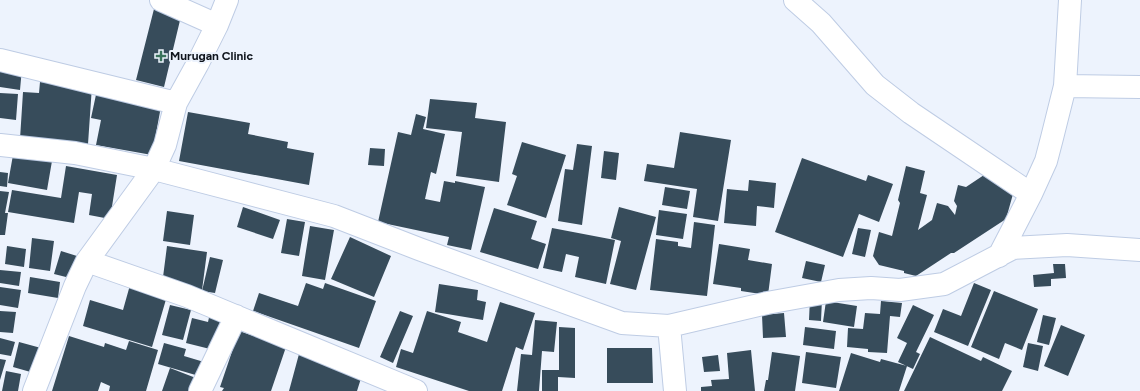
<svg xmlns="http://www.w3.org/2000/svg" width="1140" height="391" font-family="Figtree,sans-serif">
  <style>
    .building { fill: #374c5b }
    .lines { fill: none; stroke-linecap: round; stroke-linejoin: round }
    .minor-casing { stroke: #becce4; stroke-width: 24 }
    .minor { stroke: #fff; stroke-width: 22 }
    .poi-dot { fill: #3a735c; stroke: #edf3fd; stroke-width: 1.5 }
    .labels { text-anchor: middle; stroke-width: 4; stroke-linejoin: round; paint-order: stroke }
    .poi-label { font-size: 12px; font-weight: bold; fill: #0f141c; stroke: #edf3fd; text-anchor: start }
  </style>
  <rect width="100%" height="100%" fill="#edf3fd"/>
  <path class="building" d="M155,5l27,7 -18,75 -28,-7z
    M0,65l22,3 -2,22 -20,-3z
    M40,82l52,4 -4,58 -68,-5 3,-47 16,1z
    M97,90l65,11 -10,54 -56,-10 5,-25 -10,-2z
    M0,93l18,1 -2,26 -16,-2z
    M430,99l47,4 -2,15 31,4 -7,60 -43,-6 6,-44 -36,-4z
    M188,112l62,11 -2,11 40,8 -1,6 27,5 -5,32 -130,-24z
    M416,114l10,3 -3,12 22,5 -9,40 -5,-2 -6,27 15,3 4,-21 11,2v-2l30,6 -14,63 -24,-5 2,-8 -71,-15 20,-90 13,3z
    M680,132l51,8 -13,81 -25,-4 4,-28 -53,-8 3,-17 27,4z
    M522,142l44,13 -20,63 -39,-13 10,-29 -5,-2z
    M577,144l15,2 -10,79 -24,-4 7,-52 8,1z
    M370,148l15,1 -1,17 -16,-1z
    M604,151l15,2 -3,27 -15,-2z
    M13,155l39,6 -5,29 -39,-7z
    M802,158l64,23 2,-6 25,9 -14,38 -20,-8 -16,43 -68,-25z
    M66,166l51,9 -7,44 -21,-4 3,-21 -13,-2 -5,31 -66,-11 4,-22 49,8z
    M906,166l19,5 -5,22 7,2 -9,35 14,-10 5,-17 11,3 7,9 2,-9 -3,-5 4,-16 8,2 21,-14 26,21 -7,25 -52,34h-3l-35,23 -12,-3v-2l-25,-6 -6,-9 6,-24 13,4 8,-33 -2,-3z
    M0,172l8,1 -1,14 -7,-1z
    M749,180l27,3 -2,25 -17,-2 -1,20 -32,-3 3,-34 21,2z
    M665,187l25,4 -3,18 -25,-4z
    M0,191l9,1 -4,21h3l-3,22h-5z
    M243,207l37,13 -7,19 -36,-12z
    M619,207l37,10 -20,73 -26,-6 11,-43 -10,-3z
    M494,208l43,13 -6,18 15,5 -8,25 -58,-17z
    M659,210l28,4 -4,25 -27,-4z
    M167,211l27,4 -4,30 -27,-4z
    M287,219l18,3 -6,34 -18,-3z
    M694,222l21,3 -8,71 -57,-6 6,-51 22,3v4l13,2z
    M310,226l24,4 -9,50 -23,-4z
    M552,228l63,12 -9,44 -31,-7 4,-20 -13,-3 -4,18 -19,-4z
    M858,228l13,2 -6,27 -13,-3z
    M350,237l41,19 -17,41 -43,-18z
    M32,238l22,3 -4,30 -21,-3z
    M719,244l31,5 -2,11 24,4 -4,31 -27,-4v-3l-28,-4z
    M7,246l19,3 -2,18 -19,-3z
    M167,246l40,6 -5,38 -40,-5z
    M61,251l16,5 -7,22 -16,-4z
    M210,257l13,3 -8,33 -13,-2z
    M806,261l19,4 -4,17 -19,-4z
    M1053,264h12l1,14 -15,1v7l-17,1 -1,-12 21,-2z
    M0,270l21,2 -2,14 -19,-3z
    M30,277l30,5 -2,16 -30,-5z
    M306,283l17,6 2,-6 51,18 -17,47 -106,-37 6,-18 39,13z
    M974,283l17,7 -23,56 -34,-14 9,-23 18,7z
    M439,284l39,6 -1,10 9,2 -3,18 -48,-8z
    M130,285l37,11 -15,51 -69,-21 7,-26 33,10z
    M0,287l21,3 -3,18 -18,-3z
    M994,291l44,18 -16,41 -17,-7 -6,16 -28,-12z
    M810,298l12,1 -1,22 -12,-1z
    M826,301l31,5 -3,21 -31,-5z
    M881,301l21,2 -2,14 -10,-1 -3,37 -19,-1v-3l-21,-2 1,-19 15,1 2,-16 15,1z
    M500,302l35,11 -12,37 -7,-3 -14,44h-33l-73,-24 5,-18 12,4 14,-42 34,11 -3,10 29,10z
    M170,305l21,5 -8,30 -21,-5z
    M913,305l21,10 -18,37 4,2 -7,15 -15,-7 9,-19 -10,-5z
    M0,311l16,1 -3,21 -13,-1z
    M400,311l13,5 -20,47 -13,-6z
    M210,313l17,4 -9,34 -32,-8 6,-25 16,4z
    M784,313l2,24 -23,1 -1,-23z
    M1043,315l13,3 -7,27 -12,-3z
    M535,320l22,2 -3,30 -12,-1 -3,40h-22l4,-37 11,1z
    M1061,325l24,10 -17,41 -24,-10z
    M559,327l16,1v50l-17,-1v14h-16v-21h17z
    M805,327l31,4 -2,18 -31,-4z
    M239,331l47,16 -15,44h-49l2,-3 -4,-1z
    M69,336l35,11 1,-4 21,7 3,-9 29,9 -12,41h-37l1,-5 -9,-4 -3,9h-46z
    M930,337l51,24 2,-4 29,14 -10,20h-98z
    M0,338l15,4 -4,14 -11,-2z
    M19,342l22,6 -7,25 -21,-6z
    M164,343l22,6 -2,7 20,6 -5,14 -41,-12z
    M1028,343l15,3 -5,25 -15,-4z
    M607,348h45l1,35h-46z
    M751,350l4,41h-54v-4l11,-1 -1,-6 18,-1 -2,-26z
    M772,352l28,4 -5,35h-31l2,-11h2z
    M806,352l35,5 -5,31 -34,-5z
    M851,353l29,9 1,-3 26,7 -8,25h-60z
    M299,354l64,18 -6,19h-68z
    M718,355l2,16 -16,1 -2,-15z
    M0,359l6,1 -6,20z
    M170,368l31,12 -4,11h-35z
    M6,371l15,3 -3,17h-16z"/>
  <g class="lines">
    <g class="minor-casing">
      <path id="minor" d="M161,0l56,25
        M795,0l26,23 54,62 36,28 120,81
        M0,60l176,43
        M1065,86l75,1
        M0,145l75,8 79,16 180,47 85,33 203,74 47,3 98,-23 72,-13 32,-2 29,2 44,-6 69,-36 54,-3 73,5
        M999,256l32,-62 15,-33 6,-23 13,-52 5,-86
        M87,261l100,35 229,95
        M669,326l6,65
        M34,391l41,-105 12,-25 67,-92 11,-24 11,-42 22,-40 19,-38 10,-25
        M200,391l36,-75"/>
    </g>
    <use href="#minor" class="minor"/>
  </g>
  <path class="poi-dot" d="M159 50h4v4h4v4h-4v4h-4v-4h-4v-4h4z"/>
  <g class="labels">
    <g class="poi-label">
      <text x="170" y="60">Murugan Clinic</text>
    </g>
  </g>
</svg>
